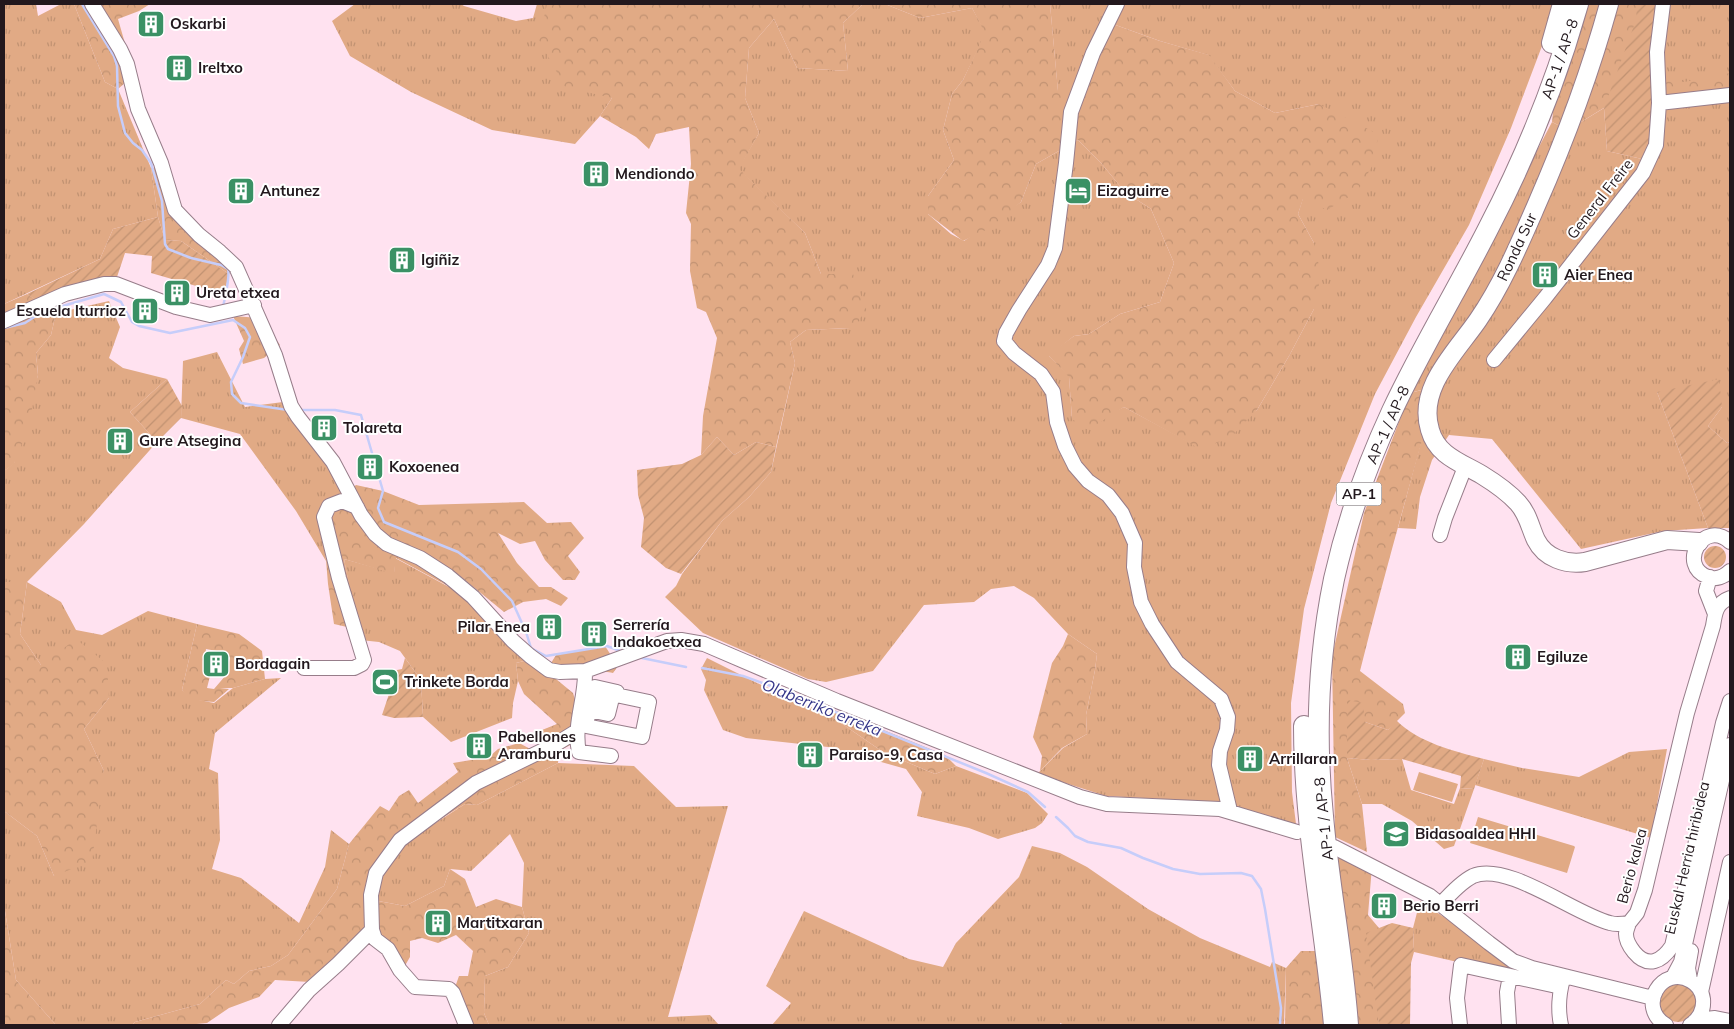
<svg xmlns="http://www.w3.org/2000/svg" width="1734" height="1029" font-family="Mulish,sans-serif">
  <style>
    .grass { fill: url(#grass-tufts) }
    .forest { fill: url(#forest-crowns); fill-rule: evenodd }
    .garden { fill: url(#garden-furrows) }
    .pitch { fill: #e1aa85 }
    .lines { fill: none; stroke-linecap: round; stroke-linejoin: round }
    .stream { stroke: #c6cdfa; stroke-width: 2.5 }
    .minor-casing { stroke: #977d8a; stroke-width: 16 }
    .major-casing { stroke: #977d8a; stroke-width: 20 }
    .highway-casing { stroke: #977d8a; stroke-width: 22 }
    .minor { stroke: #fff; stroke-width: 14 }
    .major { stroke: #fff; stroke-width: 18 }
    .highway { stroke: #fff; stroke-width: 20 }
    .labels { text-anchor: middle; stroke-width: 4; stroke-linejoin: round; paint-order: stroke }
    .shield { fill: #fff; stroke: #645d61; stroke-width: 1 }
    .shield-label { font-size: 14px; font-weight: bold; fill: #22181d }
    .poi-label { font-size: 15px; font-weight: bold; fill: #22181d; stroke: #fff; text-anchor: start }
    .street-label { font-size: 15px; fill: #22181d; stroke: #fff }
    .water-label { font-size: 16px; font-style: italic; fill: #363689; stroke: #fff }
  </style>
  <defs>
    <pattern id="grass-tufts" width="24" height="20" patternUnits="userSpaceOnUse" patternTransform="scale(1.25)"><rect width="24" height="20" fill="#e1aa85"/><path d="M3 7l-1-3M5 7V3M7 7l1-3M15 17l-1-3M17 17v-4M19 17l1-3" fill="none" stroke="#c19272"/></pattern>
    <pattern id="forest-crowns" width="20" height="18" patternUnits="userSpaceOnUse" patternTransform="scale(1.25)"><rect width="20" height="18" fill="#e1aa85"/><path d="M2 6a3 3 0 1 1 6 0M12 15a3 3 0 1 1 6 0" fill="none" stroke="#c19272"/></pattern>
    <pattern id="garden-furrows" width="10" height="10" patternUnits="userSpaceOnUse" patternTransform="scale(1.25)"><rect width="10" height="10" fill="#e1aa85"/><path d="M-1 1l2-2M0 10L10 0M9 11l2-2" fill="none" stroke="#c19272"/></pattern>
  </defs>
  <rect width="100%" height="100%" fill="#ffe2f0"/>
  <path class="grass" d="M4,4h32l2,12 23,-12h13l31,78 13,7 33,79 7,49 -45,12 -13,30 -96,45z
    M355,4h106l3,2 52,15 17,-3 4,-14h12l63,94 -12,18 -25,28 -83,-14 -81,-38 -61,-36 -18,-35z
    M863,4h22l35,14 52,-10 14,25 -23,47 -11,14 -9,36 11,30 -26,36v18l23,20 13,7 57,-39 15,-38 42,-24 23,23 24,29 26,17 23,54 -14,39 -40,12 -31,20 -15,2 -25,20 20,20 3,43 42,-7 10,-5 76,41 57,-38 32,-54 25,-47v-66l-16,-29 5,-16 16,-94 -44,9 -40,-22 -27,-36 -48,-14 -50,-18 10,-19h434l-12,42 -31,82 -42,97 -53,92 -41,77 -44,109 -27,106 -13,94 1,89 5,40 -78,-30 -113,-6 -69,-22 26,-26 24,-14 -1,-19 9,-45 2,-16 -29,-20 -34,-36 -20,-12 -23,3 -17,13 -50,3 -51,66 -47,11 -18,-3 -105,-46 -38,-36 11,-11 6,-12 40,-53 27,-24 22,-25 24,-109 -5,-21 16,-12 44,-2 -29,-54 -16,-41 -67,-64 21,-36 -14,-35 4,-50 25,-29 23,49 51,3 -5,-48z
    M1050,4h63l-38,88h-17z
    M1659,4h71v438l-3,1 -19,-17 14,-19 -65,-15 51,136 -45,3 -82,18 -89,-110 -43,-4 -17,25 -12,37 -4,32 -18,-1 38,-142 -26,7 142,-271 16,8 36,-22 3,43 35,8 12,-20z
    M109,301l11,26 -11,31 14,10 44,11 -37,33 27,30 -73,82 -57,58 34,20 15,28 26,5 46,-24 49,13 -15,66 12,9 20,4 19,-15 32,-9 16,-1 -66,55 -6,36 9,4 2,67 -8,29 29,9 58,45 26,-56 6,-37 18,14 -12,45 -49,66 -17,11 -22,5 -15,13 -8,-4 -26,24 -65,18 -3,3h-76l-40,-45 -11,-69 -1,-100 33,25 17,40 50,-105 -20,-42 25,-31 -68,-33 -21,-31 7,-52h-23v-111l10,-8 24,-88 -2,-22 15,-18 5,-22z
    M217,352l28,55 38,-5 23,31 40,60 -24,18 4,50 -30,-50 -56,-77 -59,-16 2,-57z
    M395,558l54,29 2,-5 51,52 22,27 -8,2 2,18 -5,22 -1,15 -61,24 -28,-25 -2,-37 -21,-29 -21,-9 -19,-2 -16,-81 50,14z
    M707,658l50,25 71,31 55,38 52,22 21,-8 71,27 21,21 -6,9 -7,5 -37,11 -29,-11 -52,-12 5,-24 -16,-23 -78,-22 -82,-9 -23,-8 -19,-40 2,-10 -5,-11z
    M1667,749l-16,89 -176,-53 9,-26 38,9 57,9 50,-25z
    M1347,758l24,2 31,-1 9,31 43,14 6,-16 14,1 -20,57 -10,3 -32,-28 -30,-17h-20z
    M558,763l76,3 42,41 52,-1 -60,211 42,-2 9,10h-230l-5,-12 1,-37 23,-9 21,-34 -7,-26 2,-44 -14,-29 -39,37 -21,-2 -6,17 -39,20 -32,-6 5,-25 15,-21 30,-23 42,-27 12,1z
    M1032,846l28,7 27,14 61,42 52,29 70,29 2,-5 14,6 -2,57h-219l-5,-2v2h-288l19,-22 -25,-17 38,-75 105,48 34,8 13,-24 63,-66z
    M1420,901l40,27 54,43 13,7 -113,-26 -1,-24z"/>
  <path class="forest" d="M74,4h76l-11,7 -21,8 16,56 -16,14 -13,-7z
    M547,4h316l-20,19 5,48 -51,-3 -23,-49 -25,29 -4,50 14,35 -20,36 66,64 16,41h32l14,37 -17,17 -44,2 -16,12 5,21 -19,84 -20,-5 -22,13 -17,-18 -16,18 2,-39 14,-78 -11,-26 -9,-4 -7,-37 1,-47 -5,-11 5,-49 -2,-37 -33,7 -7,15 -13,-12 -36,-21 12,-18 -47,-11 -26,-47z
    M885,4h165l8,87 17,1 35,-69 50,18 49,14 26,36 40,22 44,-9 59,30 -3,27 -18,31 -30,18 -24,-11 -5,15 16,29 7,32 -7,34 -25,47 -32,54 -27,28 -30,11 -76,-42 -36,23 -16,-11 -3,-42 -21,-22 26,-19 15,-2 31,-20 40,-12 14,-39 -23,-54 -26,-17 -24,-29 -23,-23 -42,24 -15,38 -31,26 -27,13 -35,-27v-18l26,-36 -11,-30 9,-36 11,-14 22,-47 -13,-25 -52,10z
    M1564,4h74v15l-31,87 -39,24 -16,-8z
    M1730,73v26l-54,11 -13,-15 2,-14 19,1z
    M165,167l20,54 51,46 -7,7 -48,-33 -16,-1 -7,-23 -7,-49z
    M27,294l29,19 -5,22 -15,18 2,22 -9,51 -15,38 -10,7v-167z
    M233,316l28,2 19,27 -16,13 -21,6 -4,-15 5,-8z
    M1437,386c-26,95 -53,189 -77,285l43,33 2,9 -17,17 -23,-8 -18,36 15,46 5,48 -32,-15 -3,-180 32,-144 46,-120z
    M356,485l27,6 36,14 105,-3 23,21 24,-1 13,16 -16,18 12,16 -5,8h-12l-18,-20 -10,-19 -15,3 -22,-11 19,30 22,24h12l17,11 -7,8 -15,-7 -23,3 -19,10 -49,-40 -5,15 -54,-29 -2,16 -50,-15 13,62 -10,6 -13,-3 -6,-40 -6,-73z
    M4,582h23l-7,52 21,31 35,-26 31,25 2,34 -25,31 20,42 -12,90 -38,15 -17,-40 -33,-25z
    M197,624l42,10 23,17 3,28 -32,9h-13l9,1 -15,13 -23,-2 -9,-10zM206,649l21,4 3,5 -4,17 -12,14 -7,-1 4,-16 -6,-2 3,-12 -3,-1z
    M1068,634l29,20 -2,16 -9,45 1,19 -25,14 -22,23 2,-15 -9,-19 19,-74 11,-17z
    M605,646l13,20 -5,7c-13,-3 -16,2 -28,4 -10,2 -19,2 -29,2l17,14 5,16 -2,33 -17,9 -1,12 -81,42 -12,-1 -75,46 -17,50 32,6 39,-20 6,-17 15,10 11,28 20,-8 26,8 7,26 -21,34 -23,9 -1,37 5,12h-23l-13,-32 6,-17h9l5,-25 -17,-16 -18,8 -16,-5 -12,3v16l-7,12 -33,-41 -60,54 -35,-2 -16,17 -30,11 -22,15 -21,2h-54l3,-3 65,-18 26,-24 8,4 15,-13 22,-5 17,-11 49,-66 12,-45 31,-38 9,5 10,-15 10,-6 9,13 40,-31 -5,-9 36,-6 9,-8 21,-6 17,9 6,-22 15,-6 -33,-30 -6,-13 -2,-18 8,-2 21,12 11,-18z
    M832,709l113,46 11,11 -21,8 -52,-22 -55,-38z
    M1331,850l41,16 -4,49 11,13 -1,79 1,18h-94l1,-57 15,-17h25z
    M4,882l1,29 11,69 40,45h-52z"/>
  <path class="garden" d="M1637,4h22l-5,133 -12,22 -35,-8 -3,-43 32,-88z
    M158,217l7,23 16,1 48,33 -5,20 -73,-21 1,-17 -27,-3 -9,27 -76,23 -13,-9 73,-35 13,-30z
    M167,379l15,27 -1,12 -24,24 -27,-30z
    M1719,379l3,28 -14,19 19,17 3,-1v86h-22l-51,-136z
    M717,437l17,18 22,-13 20,5 -5,25 -22,25 -27,24 -41,53 -15,-6 -25,-21 3,-29 -6,-23 -1,-25 45,-6 19,-9z
    M1704 557a11 11 0 1 1 22 0a11 11 0 1 1-22 0Z
    M405,658l16,22 2,37 -29,1 -12,-3 15,-45 5,-1z
    M1347,700l16,3 2,19 23,8 8,-10c23,23 58,31 88,39l-10,30 -14,-1 1,-12 -59,-17 -31,1 -24,-2z
    M1392,923l21,5 1,24 -3,11 -1,62h-31l-13,-92z
    M1659 1003a19 19 0 1 1 38 0a19 19 0 1 1-38 0Z"/>
  <path class="pitch" d="M1419,772l39,12 -6,18 -39,-12z
    M1478,817l96,29 1,1 -8,26 -97,-30z"/>
  <g class="lines">
    <path class="stream" d="M82,4l32,52 3,10 1,40 7,27 8,10 9,7 9,13 11,38 3,43 3,5 23,9 30,7 7,4c2,6 -3,30 -5,37
      M4,328l21,-5 17,-11 62,-18 17,8 11,20 7,4 31,7 63,-13 12,8 5,9 -7,20 -12,25 1,12 9,9 47,7
      M299,410h36l26,5 22,76 -5,17 6,14 74,30 23,17 31,32 14,31 5,16 15,8 61,-10 16,6
      M637,657l49,10
      M702,668l41,8 31,11 212,86 42,19 17,15
      M1056,817l12,11 7,8 13,6 33,6 22,10 30,11 27,5 41,-1 11,3 9,13 4,20 16,99 -1,17"/>
    <g class="minor-casing">
      <path id="minor" d="M92,4l28,45 7,15 11,45 23,54 14,47 24,25 21,17 16,15 39,88 16,51 7,11 35,45 28,53 14,19 12,10 33,14 28,18 25,21 40,44 17,15 19,14 11,2 25,-1 82,-30 14,-1 23,4 133,57 243,96 27,7 113,5 77,23
        M1117,4l-24,49 -22,59 -5,51 -11,85 -7,17 -29,45 -13,23 -2,8 10,12 27,21 12,18 4,30 8,24 10,20 13,15 20,14 14,18 13,30 -1,24 7,35 11,22 25,38 44,37 7,18 -1,13 -7,21 -1,14 11,46
        M1659,103l-2,-51 6,-48
        M4,321l61,-27 39,-10h12l60,23 34,8 44,-10
        M1494,360l51,-62 98,-125 13,-28 3,-42 71,-8
        M1440,535l5,-17 20,-51
        M1730,542c-27,-24 -53,24 -22,35 8,3 16,0 22,-6
        M1710,577l-4,14 9,23
        M304,668h50l8,-4 2,-4 -25,-82 -15,-61 5,-11 13,-5 15,6
        M585,671c1,27 -12,54 -6,81l32,4
        M595,687l22,5 -1,3 33,7 -7,35 -56,-11 3,-16 19,4 3,-12 -19,-5z
        M1334,847l96,49 59,47 24,18 19,7 121,30
        M1441,904c9,-10 20,-22 32,-28 34,-15 103,39 137,47 6,2 13,1 19,0l8,-10 8,-23 42,-177 26,-87c2,-13 3,-23 17,-28
        M1629,923c-1,3 -3,8 -3,11 0,7 4,13 8,18 14,17 28,9 38,-6l51,-223 7,-22
        M1673,977l8,-15 49,-217
        M1690,980l-2,-12 3,-17
        M1701,992l29,-130
        M1697,1020l18,-2 15,3
        M279,1025l30,-35 29,-26 34,-34
        M466,1025l-13,-32 -4,-4 -34,-2 -15,-17 -12,-21 -13,-10 -3,-9 -1,-35 5,-22 24,-33 76,-57 80,-39 21,-13
        M1460,1025l-3,-27 4,-33 100,22
        M1509,1025l-2,-33 3,-16
        M1561,1025c-3,-14 -2,-32 2,-46
        M1666,1025c-30,-18 -4,-61 25,-44 7,4 11,10 12,18 1,11 -4,20 -13,26"/>
    </g>
    <g class="major-casing">
      <path id="major" d="M1609,4c-19,69 -44,136 -73,202 -17,39 -34,79 -58,114 -22,32 -61,68 -48,110 7,26 32,33 52,45 13,8 26,17 36,28 10,11 12,24 18,37 9,18 30,25 49,22l82,-22 32,2"/>
    </g>
    <g class="highway-casing">
      <path id="highway" d="M1552,43l11,-39
        M1304,726c0,101 21,199 30,299
        M1348,1025c-5,-70 -19,-139 -25,-209 -8,-79 -5,-159 11,-237 13,-58 33,-114 58,-168 29,-62 65,-121 96,-182 37,-71 68,-147 90,-225"/>
    </g>
    <use href="#minor" class="minor"/>
    <use href="#major" class="major"/>
    <use href="#highway" class="highway"/>
  </g>
  <defs>
    <g id="building-square" transform="scale(1.4375)"><rect x="-9" y="-9" width="18" height="18" rx="4" fill="#3b9165" stroke="#fff"/><path d="M-4-6H4V6H1V3H-1V6H-4ZM-2.5-4.3h1.7v1.8h-1.7ZM.8-4.3h1.7v1.8H.8ZM-2.5-1h1.7V.8h-1.7ZM.8-1h1.7V.8H.8Z" fill="#fff"/></g>
    <g id="hotel-square" transform="scale(1.4375)"><rect x="-9" y="-9" width="18" height="18" rx="4" fill="#3b9165" stroke="#fff"/><path d="M-6-4.5h1.5V1H6V5H4.5V3h-9V5H-6ZM-4 0a1.8 1.8 0 1 1 3.6 0ZM.5 0V-2.5h3Q6-2.5 6 0Z" fill="#fff"/></g>
    <g id="stadium-square" transform="scale(1.4375)"><rect x="-9" y="-9" width="18" height="18" rx="4" fill="#3b9165" stroke="#fff"/><path d="M0-5a6.5 5 0 1 0 0 10a6.5 5 0 1 0 0-10ZM-3.5-1.8h7v3.6h-7Z" fill="#fff"/></g>
    <g id="school-square" transform="scale(1.4375)"><rect x="-9" y="-9" width="18" height="18" rx="4" fill="#3b9165" stroke="#fff"/><path d="M0-5L7-2L0 1L-7-2ZM-4 1L0 2.5L4 1V4Q0 6-4 4Z" fill="#fff"/></g>
  </defs>
  <g fill-rule="evenodd">
    <use href="#building-square" x="151" y="24"/>
    <use href="#building-square" x="179" y="68"/>
    <use href="#building-square" x="596" y="174"/>
    <use href="#building-square" x="241" y="191"/>
    <use href="#hotel-square" x="1078" y="191"/>
    <use href="#building-square" x="402" y="260"/>
    <use href="#building-square" x="1545" y="275"/>
    <use href="#building-square" x="177" y="293"/>
    <use href="#building-square" x="145" y="311"/>
    <use href="#building-square" x="324" y="428"/>
    <use href="#building-square" x="120" y="441"/>
    <use href="#building-square" x="370" y="467"/>
    <use href="#building-square" x="549" y="627"/>
    <use href="#building-square" x="594" y="634"/>
    <use href="#building-square" x="1518" y="657"/>
    <use href="#building-square" x="216" y="664"/>
    <use href="#stadium-square" x="385" y="682"/>
    <use href="#building-square" x="479" y="746"/>
    <use href="#building-square" x="810" y="755"/>
    <use href="#building-square" x="1250" y="759"/>
    <use href="#school-square" x="1396" y="834"/>
    <use href="#building-square" x="1384" y="906"/>
    <use href="#building-square" x="438" y="923"/>
  </g>
  <g class="labels">
    <rect class="shield" x="1336.5" y="482.5" width="45" height="23" rx="4"/>
    <g class="shield-label">
      <text x="1359" y="499">AP-1</text>
    </g>
    <g class="poi-label">
      <text x="170" y="29">Oskarbi</text>
      <text x="198" y="73">Ireltxo</text>
      <text x="615" y="179">Mendiondo</text>
      <text x="260" y="196">Antunez</text>
      <text x="1097" y="196">Eizaguirre</text>
      <text x="421" y="265">Igiñiz</text>
      <text x="1564" y="280">Aier Enea</text>
      <text x="196" y="298">Ureta etxea</text>
      <text x="126" y="316" text-anchor="end">Escuela Iturrioz</text>
      <text x="343" y="433">Tolareta</text>
      <text x="139" y="446">Gure Atsegina</text>
      <text x="389" y="472">Koxoenea</text>
      <text x="613" y="630">Serrería<tspan x="613" dy="17">Indakoetxea</tspan></text>
      <text x="530" y="632" text-anchor="end">Pilar Enea</text>
      <text x="1537" y="662">Egiluze</text>
      <text x="235" y="669">Bordagain</text>
      <text x="404" y="687">Trinkete Borda</text>
      <text x="498" y="742">Pabellones<tspan x="498" dy="17">Aramburu</tspan></text>
      <text x="829" y="760">Paraiso-9, Casa</text>
      <text x="1269" y="764">Arrillaran</text>
      <text x="1415" y="839">Bidasoaldea HHI</text>
      <text x="1403" y="911">Berio Berri</text>
      <text x="457" y="928">Martitxaran</text>
    </g>
    <g class="street-label">
      <text transform="translate(1560 59) rotate(-71)" y="5">AP-1 / AP-8</text>
      <text transform="translate(1600 199) rotate(-52)" y="5">General Freire</text>
      <text transform="translate(1517 247) rotate(-65)" y="5">Ronda Sur</text>
      <text transform="translate(1388 425) rotate(-66)" y="5">AP-1 / AP-8</text>
      <text transform="translate(1324 819) rotate(-96)" y="5">AP-1 / AP-8</text>
      <text transform="translate(1687 858) rotate(-77)" y="5">Euskal Herria hiribidea</text>
      <text transform="translate(1632 866) rotate(-75)" y="5">Berio kalea</text>
    </g>
    <g class="water-label">
      <text transform="translate(822 707) rotate(22)" y="6">Olaberriko erreka</text>
    </g>
  </g>
  <rect width="1734" height="1029" fill="none" stroke="#22181d" stroke-width="10"/>
</svg>
